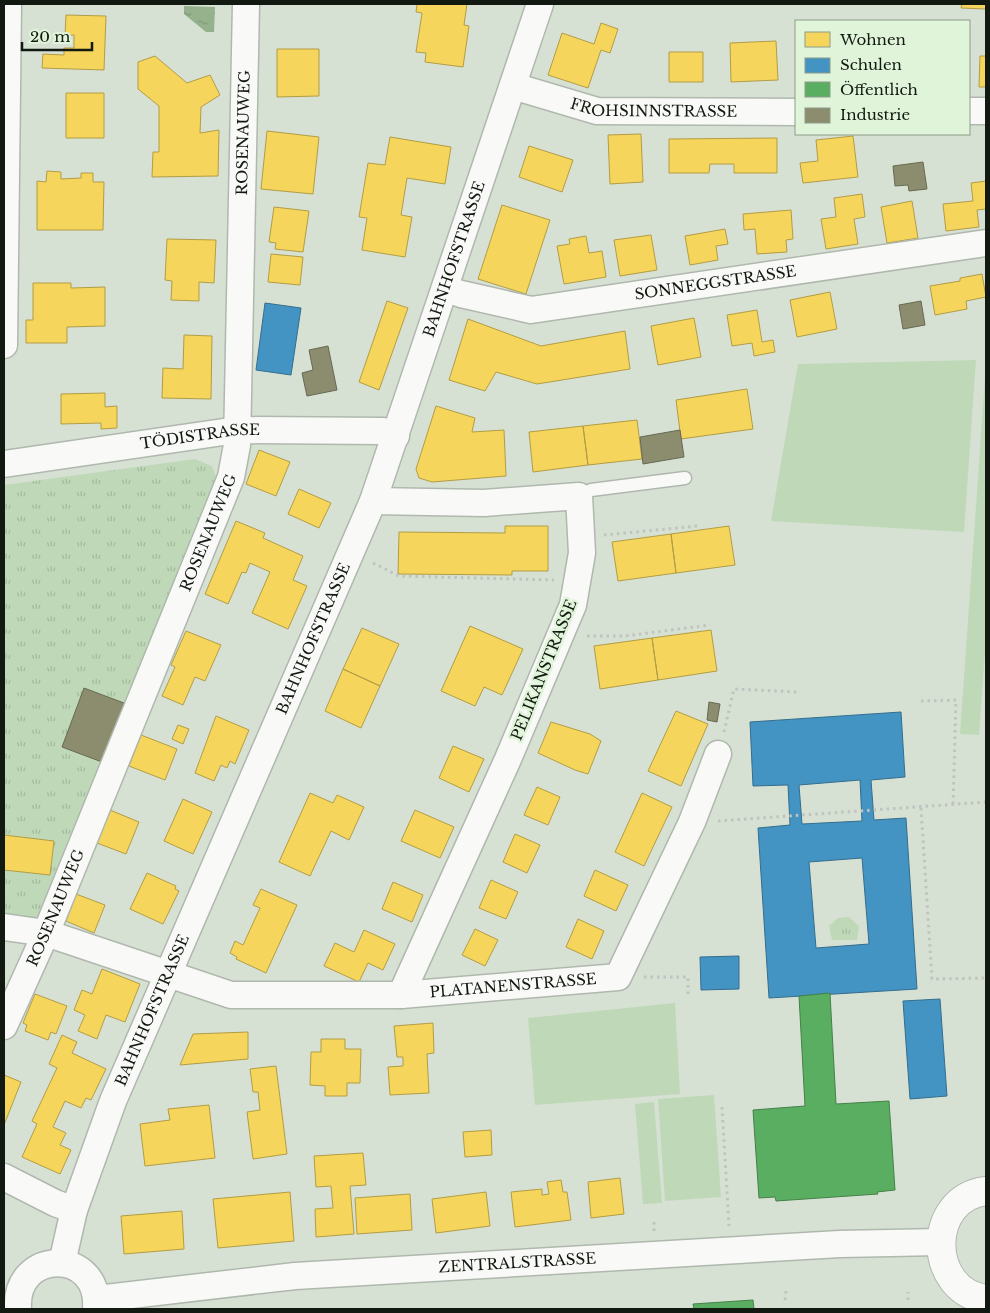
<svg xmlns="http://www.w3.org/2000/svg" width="990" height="1313" font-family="'Libre Baskerville',serif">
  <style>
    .grass { fill: url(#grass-tufts) }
    .park { fill: #bfd9b8 }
    .water { fill: url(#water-ripples) }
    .homes { fill: #f6d55c; stroke: #b29d45 }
    .schools { fill: #4393c3; stroke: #346e8d; fill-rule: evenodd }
    .public { fill: #5aae61; stroke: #448149 }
    .industry { fill: #8c8c6e; stroke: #676a52 }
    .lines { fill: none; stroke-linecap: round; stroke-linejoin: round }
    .service-casing { stroke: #b0b8ae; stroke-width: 15 }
    .minor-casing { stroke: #b0b8ae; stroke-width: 29 }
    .tertiary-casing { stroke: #b0b8ae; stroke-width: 30 }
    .path { stroke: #c0c3bf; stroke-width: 3; stroke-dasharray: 2.5 4; stroke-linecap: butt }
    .service { stroke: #f9faf8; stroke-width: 12 }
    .minor { stroke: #f9faf8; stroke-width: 26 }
    .tertiary { stroke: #f9faf8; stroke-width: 28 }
    .labels { text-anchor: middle; stroke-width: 5; stroke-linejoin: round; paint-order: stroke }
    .street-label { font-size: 15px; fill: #121910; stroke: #e0f4da }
  </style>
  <defs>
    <pattern id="grass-tufts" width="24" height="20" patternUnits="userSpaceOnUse" patternTransform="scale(1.25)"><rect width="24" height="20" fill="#bfd9b8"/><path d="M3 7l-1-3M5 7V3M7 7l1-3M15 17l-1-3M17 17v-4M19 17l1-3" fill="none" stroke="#a3ba9d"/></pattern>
    <pattern id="water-ripples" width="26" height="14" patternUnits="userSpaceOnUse" patternTransform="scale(1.25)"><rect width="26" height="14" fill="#95b28c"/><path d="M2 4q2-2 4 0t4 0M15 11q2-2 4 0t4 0" fill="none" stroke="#7f9878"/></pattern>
  </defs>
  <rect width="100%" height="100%" fill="#d6e1d3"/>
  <path class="grass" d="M195,459l17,7 6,16 -174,445 -40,-7v-435z
    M849,917l10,9 -2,14h-25l-3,-14 9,-8z"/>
  <path class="park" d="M976,360l-12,172 -193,-11 27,-157z
    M986,363v276l-7,96 -19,-1z
    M675,1003l5,91 -145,11 -7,-87z
    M714,1095l7,102 -56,4 -7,-102z
    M654,1102l8,101 -19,1 -8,-100z"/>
  <path class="water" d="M184,6l31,1 -1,25h-8l-22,-18z"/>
  <path class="homes" d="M417,4h50l-3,21 5,1 -6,41 -38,-5 1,-9 -10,-1 6,-39 -6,-1z
    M962,4h24v5l-25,-1z
    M66,15l40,1 -2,54 -62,-2 1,-14 21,1v-7h10v-13h-9z
    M601,23l17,6 -8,24 -9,-3 -13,38 -40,-13 14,-42 32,11z
    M776,41l2,39 -47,2 -1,-39z
    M277,49h42v47l-42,1z
    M669,52h34v30h-34z
    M155,56l32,27 23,-8 10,20 -19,12 -1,26 19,-3 -1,46 -66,1 1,-25h6v-46l-21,-17v-27z
    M980,56h6v31h-7z
    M66,93h38v45h-38z
    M267,131l52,6 -6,57 -52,-5z
    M641,134l2,48 -33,2 -2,-49z
    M853,136l5,41 -55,6 -3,-20 18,-2 -2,-21z
    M390,137l61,10 -6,37 -38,-6 -6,37 11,2 -7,40 -43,-7 5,-32 -8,-1 9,-54 17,2z
    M777,138v35h-43v-9h-24l-1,9h-40v-34z
    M529,146l44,14 -11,32 -43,-15z
    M47,171l14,1v7l20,-1v-5h12v9h11l-1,48h-66v-49l9,1z
    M986,181v28l-9,1 2,17 -33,4 -3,-27 30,-3 -2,-18z
    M862,194l3,23 -11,2 4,25 -32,5 -5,-30 15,-2 -2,-19z
    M912,201l6,37 -31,5 -6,-36z
    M502,205l48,15 -24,74 -48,-15z
    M274,207l35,4 -6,41 -28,-3 1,-6 -7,-1z
    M791,210l2,29 -7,1 1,12 -30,2 -2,-25 -11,1 -1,-16z
    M725,229l3,15 -12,2 2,14 -28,5 -5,-29z
    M651,235l6,35 -37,6 -6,-36z
    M586,236l3,17 13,-2 4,26 -42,7 -7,-38 13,-2 -1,-5z
    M167,239l49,1 -2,43 -15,-1v19l-28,-1 1,-19 -7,-1z
    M271,254l32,3 -3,28 -32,-3z
    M982,274l4,23 -20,4 1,8 -32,6 -5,-29 30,-5v-3z
    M33,283h38v5l34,-1v39l-38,1v16h-41v-23h7z
    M830,292l7,37 -40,8 -7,-37z
    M387,301l21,7 -29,82 -20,-8z
    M757,310l5,32 11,-2 2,12 -21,4 -2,-13 -20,3 -5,-31z
    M694,318l7,39 -43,8 -7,-39z
    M468,319l73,27 84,-15 5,38 -93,15 -41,-12 -11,19 -36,-11z
    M184,335l28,1 -1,63 -49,-1 1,-30 20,1z
    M747,389l6,40 -72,10 -5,-39z
    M105,393v14l12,-1v22l-16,1v-6l-40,1v-30z
    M436,406l39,12 -3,14 32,-2 2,46 -74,6 -13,-4 -3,-9z
    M637,420l5,39 -54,6 -5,-39z
    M583,426l5,39 -55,7 -4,-40z
    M259,450l31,12 -14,34 -30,-12z
    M299,489l32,14 -12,25 -31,-14z
    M236,521l29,12 -2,5 40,18 -10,24 14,6 -19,43 -36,-16 18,-41 -20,-9 -4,10 -4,-1 -14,32 -23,-10z
    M505,526h43v45h-36v4l-114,-1 1,-42 106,1z
    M729,526l6,39 -59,8 -5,-39z
    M671,534l5,39 -58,8 -6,-39z
    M470,626l53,23 -21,46 -18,-8 -9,19 -34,-15z
    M362,628l37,16 -19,42 -37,-17z
    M711,630l6,41 -59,9 -6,-42z
    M186,631l35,14 -16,36 -10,-4 -12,28 -21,-9 13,-29 -4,-2z
    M652,638l6,42 -58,9 -6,-43z
    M343,669l37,17 -19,42 -36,-17z
    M676,711l32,13 -27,62 -33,-15z
    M216,716l33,14 -14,34 -5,-3 -3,7 -6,-3 -7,16 -19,-8z
    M551,722l39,12 11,7 -13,33 -13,-4 -37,-17z
    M178,725l11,4 -6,15 -11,-5z
    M141,735l36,14 -12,31 -36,-14z
    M453,746l31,13 -15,33 -30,-14z
    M537,787l23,10 -12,28 -24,-10z
    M310,793l23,10 4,-8 27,12 -15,33 -18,-9 -21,45 -31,-14z
    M642,793l30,14 -28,59 -29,-14z
    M183,799l29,13 -19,42 -29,-13z
    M110,810l29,12 -13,32 -29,-11z
    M415,810l39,17 -14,31 -39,-17z
    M515,834l25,11 -13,28 -24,-11z
    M4,835l50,6 -4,34 -46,-5z
    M595,870l33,15 -12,26 -32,-15z
    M147,873l29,13 -1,3 4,2 -16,33 -33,-15z
    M491,880l27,12 -12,27 -27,-11z
    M393,882l30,13 -11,27 -30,-13z
    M261,889l36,16 -31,68 -30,-14 1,-2 -7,-4 5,-12 8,4 17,-37 -7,-3z
    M76,894l29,11 -11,28 -28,-12z
    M578,919l26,12 -12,28 -26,-12z
    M475,929l23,11 -13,26 -23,-11z
    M364,930l31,14 -12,26 -15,-7 -9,19 -35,-16 11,-23 19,9z
    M102,969l38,15 -15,38 -19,-7 -9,24 -19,-8 7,-16 -11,-5 8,-20 10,4z
    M35,994l32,12 -11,28 -5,-2 -3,8 -23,-9 2,-6 -4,-2z
    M433,1023l1,30 -7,1 2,39 -39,2 -2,-28 15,-1v-9h-6l-3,-31z
    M248,1032v27l-68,6 13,-31z
    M62,1035l15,7 -5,11 34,16 -15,31 -5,-2 -5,10 -16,-7 -12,26 13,6 -6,12 11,5 -11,24 -38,-17 15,-33 -5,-3 25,-53 -8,-4z
    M321,1039h24v10h16l-1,34h-13v13h-22v-10l-15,-1 1,-33h10z
    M276,1066l11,88 -34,5 -6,-47 13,-2 -2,-18h-5l-3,-23z
    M4,1075l17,7 -17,43z
    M209,1105l6,53 -70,8 -5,-42 30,-4 -2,-11z
    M491,1130l1,25 -27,2 -2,-25z
    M363,1153l3,32 -16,1 4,48 -38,3 -1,-28 18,-1 -2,-22 -15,1 -2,-31z
    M620,1178l4,36 -33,4 -3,-36z
    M561,1180l2,12h4l4,28 -56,7 -4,-35 31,-3v6l7,-1 -2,-12z
    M290,1192l4,49 -76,7 -5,-49z
    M486,1192l4,34 -54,7 -4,-34z
    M410,1194l2,36 -55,4 -2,-36z
    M182,1211l2,38 -60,5 -3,-38z"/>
  <path class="schools" d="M265,303l36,5 -10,67 -35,-5z
    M901,712l4,65 -34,3 3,40 32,-2 11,171 -148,9 -11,-170 32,-3 -2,-40 -35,1 -3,-64zM860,780l2,41 -60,3 -3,-39zM862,858l7,86 -53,4 -7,-86z
    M739,956v33l-38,1 -1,-33z
    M940,999l7,97 -37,3 -7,-98z"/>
  <path class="public" d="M830,993l6,111 53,-3 6,89 -18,2 1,2 -102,7 -1,-4 -16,1 -6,-88 52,-4 -6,-110z
    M753,1300l1,9h-60l-1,-5z"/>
  <path class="industry" d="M923,162l4,27 -18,2 -1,-6 -13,1 -2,-20z
    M921,301l4,24 -22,4 -4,-24z
    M328,346l9,44 -30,6 -5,-23 11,-3 -4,-20z
    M680,430l4,27 -41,7 -3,-27z
    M84,688l40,15 -22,59 -40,-15z
    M709,702l11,2 -3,18 -10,-2z"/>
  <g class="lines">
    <g class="service-casing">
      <path id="service" d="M579,496l12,-6 94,-12"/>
    </g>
    <g class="minor-casing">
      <g id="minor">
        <path id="s1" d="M513,86l84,25 199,1"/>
        <path d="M969,111h17"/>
        <path id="s2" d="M446,289l15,5 70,16 455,-67"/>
        <path d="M4,345l4,-341"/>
        <path id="s3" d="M4,464l233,-34 146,1 13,5"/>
        <path d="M373,501l111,2 95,-7 3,57 -9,52 -65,154 -107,236"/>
        <path id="s4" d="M4,927l42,6 185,62h170l217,-18 74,-155 26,-68"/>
        <path id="s5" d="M4,1026l42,-93 185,-456 6,-32 9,-441"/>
        <path d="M4,1177l51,26 19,7"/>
        <path id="s6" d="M62,1263l12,-53 39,-109 260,-600 167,-497"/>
        <path id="s7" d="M97,1299l198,-23 545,-32 100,-2"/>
        <path d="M18,1309c-4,-61 83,-61 78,0"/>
      </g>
    </g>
    <g class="tertiary-casing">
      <path id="tertiary" d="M986,1191c-60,7 -59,100 0,108"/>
    </g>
    <path class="path" d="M604,535l94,-9
      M373,563l26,13 155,4
      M587,636h38l85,-11
      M921,701l35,-1 -3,106
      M724,732l10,-43 63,3
      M921,808l11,171 54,-1
      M718,821l268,-19
      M644,977h44v18
      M722,1107l7,119
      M654,1231v-10
      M785,1300l1,-9
      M908,1300v-8"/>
    <use href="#service" class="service"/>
    <use href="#minor" class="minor"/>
    <use href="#tertiary" class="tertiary"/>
  </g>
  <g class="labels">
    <g class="street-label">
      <text dy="5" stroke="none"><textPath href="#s1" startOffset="144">FROHSINNSTRASSE</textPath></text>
      <text dy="5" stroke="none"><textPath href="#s5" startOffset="939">ROSENAUWEG</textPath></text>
      <text dy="5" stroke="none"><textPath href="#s6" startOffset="1079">BAHNHOFSTRASSE</textPath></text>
      <text dy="5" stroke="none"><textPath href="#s2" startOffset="274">SONNEGGSTRASSE</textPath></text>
      <text dy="5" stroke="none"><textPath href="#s3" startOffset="198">TÖDISTRASSE</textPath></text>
      <text dy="5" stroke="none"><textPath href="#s5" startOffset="534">ROSENAUWEG</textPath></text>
      <text dy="5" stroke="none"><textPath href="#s6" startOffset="674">BAHNHOFSTRASSE</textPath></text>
      <text transform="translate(544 670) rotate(-68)" y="5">PELIKANSTRASSE</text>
      <text dy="5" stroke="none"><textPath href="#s5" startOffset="129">ROSENAUWEG</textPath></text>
      <text dy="5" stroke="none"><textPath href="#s4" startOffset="520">PLATANENSTRASSE</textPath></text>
      <text dy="5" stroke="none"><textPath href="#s6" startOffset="269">BAHNHOFSTRASSE</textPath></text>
      <text dy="5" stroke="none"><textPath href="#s7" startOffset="422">ZENTRALSTRASSE</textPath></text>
    </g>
  </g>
  <rect width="990" height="1313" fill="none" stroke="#121910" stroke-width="10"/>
  <rect x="795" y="20" width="175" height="115" fill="#e0f4da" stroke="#8e9c89"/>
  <rect x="805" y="32" width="25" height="15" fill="#f6d55c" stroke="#8e9c89"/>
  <text x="840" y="45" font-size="15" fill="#121910">Wohnen</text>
  <rect x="805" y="58" width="25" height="15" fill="#4393c3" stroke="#8e9c89"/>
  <text x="840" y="70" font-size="15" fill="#121910">Schulen</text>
  <rect x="805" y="82" width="25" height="15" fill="#5aae61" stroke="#8e9c89"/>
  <text x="840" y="95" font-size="15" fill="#121910">Öffentlich</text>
  <rect x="805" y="108" width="25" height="15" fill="#8c8c6e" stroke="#8e9c89"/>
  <text x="840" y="120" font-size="15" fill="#121910">Industrie</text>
  <path d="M22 42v8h70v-8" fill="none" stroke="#121910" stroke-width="2.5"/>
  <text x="30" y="42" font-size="15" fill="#121910" stroke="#e0f4da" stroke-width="4" paint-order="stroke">20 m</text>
</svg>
